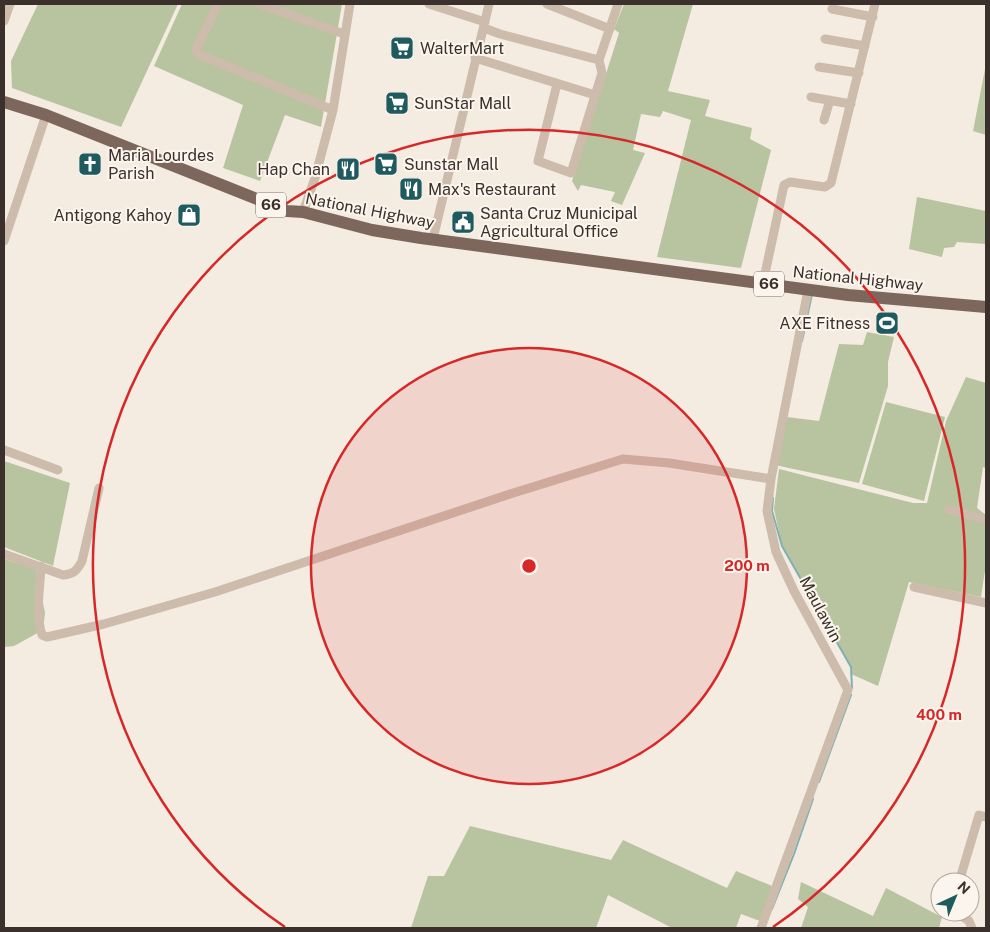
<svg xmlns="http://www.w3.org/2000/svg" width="990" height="932" font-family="'Public Sans',sans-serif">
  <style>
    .green { fill: #b8c4a0 }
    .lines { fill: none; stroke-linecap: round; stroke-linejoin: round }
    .stream { stroke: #7fb0b2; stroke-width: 2 }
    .street { stroke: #cdbbac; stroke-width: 9 }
    .primary { stroke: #7d675c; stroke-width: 12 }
    .ring { fill: none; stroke: #d62828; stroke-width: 2.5 }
    .labels { text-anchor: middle; stroke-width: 4; stroke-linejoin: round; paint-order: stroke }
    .shield { fill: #fbf5ee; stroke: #756b66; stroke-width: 1 }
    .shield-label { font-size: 15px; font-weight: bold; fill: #3b302b }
    .poi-label { font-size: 16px; fill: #3b302b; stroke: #fbf5ee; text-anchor: start }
    .street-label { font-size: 16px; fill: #3b302b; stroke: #fbf5ee }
    .centre { fill: #d62828; stroke: #fbf5ee; stroke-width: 2.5 }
    .ring-label { font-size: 15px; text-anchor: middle; font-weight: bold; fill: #d62828; stroke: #fbf5ee; stroke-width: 4; stroke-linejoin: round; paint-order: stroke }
  </style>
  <rect width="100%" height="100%" fill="#f4ebe1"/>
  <path class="green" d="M38,4h140l-57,123 -109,-39 -1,-27z
    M182,4h160l-21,123 -36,-12 -25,66 -37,-13 20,-63 -89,-39z
    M624,4h69l-25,87 42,9 -5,16 47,12 -2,11 21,11 -30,118 -84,-11 34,-137 -28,-9 -3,6 -19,-3 -8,36 12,3 -23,52 -11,-4 4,-9 -34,-7 -3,6 -6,-10 47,-148 -5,-4z
    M986,64v71l-13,-4z
    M917,197l69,14v33l-29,-2 -3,5 -10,1 -2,9 -33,-8z
    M867,332l27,5 -6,25v24l-29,97 -84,-18 12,-48 32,4 20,-77 24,1z
    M966,377l20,6v85l-3,-1 -6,41 9,7v49l-5,33 -72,-15 -31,104 -27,-12v-8l-69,-120 -8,-37 5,-40 134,34h14l19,-82z
    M886,402l59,15 -21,84 -62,-17z
    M4,461l66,22 -17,83 -49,-19z
    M4,559l32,10 9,44 -2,17 -29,16 -10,1z
    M470,826l141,34 12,-20 104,48 9,-17 36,15 -12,35 -19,-7 -5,14h-64l-64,-33 -12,33h-185l17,-52h16z
    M801,882l72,34 13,-28 56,29 -3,11h-138l7,-21 -10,-8z"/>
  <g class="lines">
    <path class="stream" d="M802,341l10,-47
      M773,498l-1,13 10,35 69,121 1,21
      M819,782l32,-87
      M772,909l22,-55 19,-55"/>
    <path class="street" d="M218,4l-22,45 2,5 135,56
      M260,4l84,30
      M429,4l56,18
      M547,4l63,25
      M832,9l41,8
      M4,21l6,-17
      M484,28l16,6 99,26
      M825,39l40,7
      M475,58l120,37
      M819,67l40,6
      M557,84l-19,77 33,12 31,-100 -3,-13 19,-56
      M811,97l40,7
      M824,120l6,-20
      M303,212l12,-34 18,-68 17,-106
      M433,239l56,-235
      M4,241l42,-126
      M763,283l21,-98 6,-3 35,5 6,-4 44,-179
      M4,450l54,20
      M948,509l38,11
      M4,554l59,21c10,-1 14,-4 19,-14l17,-73
      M41,566c-1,23 -6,47 1,69l5,2 57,-13 111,-32 295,-98 113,-35 46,4 102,16
      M914,587l72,16
      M959,882l20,-67 7,2
      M956,912l13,9 3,7
      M761,928l87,-238 -54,-99 -18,-39 -9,-41 4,-32 37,-189"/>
    <path class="primary" d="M4,102l42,13 241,96 16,1 69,18 49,8 427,57 138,12"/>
  </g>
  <circle cx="529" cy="566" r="218" fill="#d62828" fill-opacity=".12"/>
  <g class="ring">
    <circle cx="529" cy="566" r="218"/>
    <path d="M285 927A436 436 0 1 1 773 927"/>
  </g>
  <defs>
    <g id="supermarket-square" transform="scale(1.25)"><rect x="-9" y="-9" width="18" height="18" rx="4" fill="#1f5a5e" stroke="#fbf5ee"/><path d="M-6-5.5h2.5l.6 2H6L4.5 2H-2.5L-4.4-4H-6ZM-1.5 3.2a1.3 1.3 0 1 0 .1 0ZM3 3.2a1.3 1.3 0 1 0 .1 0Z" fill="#fff"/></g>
    <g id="church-square" transform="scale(1.25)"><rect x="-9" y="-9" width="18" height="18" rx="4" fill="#1f5a5e" stroke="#fbf5ee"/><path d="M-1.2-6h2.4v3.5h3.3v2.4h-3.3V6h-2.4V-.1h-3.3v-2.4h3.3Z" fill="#fff"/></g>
    <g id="restaurant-square" transform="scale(1.25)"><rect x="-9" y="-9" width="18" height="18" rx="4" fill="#1f5a5e" stroke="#fbf5ee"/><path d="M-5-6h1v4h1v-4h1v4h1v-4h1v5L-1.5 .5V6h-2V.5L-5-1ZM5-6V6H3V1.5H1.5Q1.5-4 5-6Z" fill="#fff"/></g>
    <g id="shop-square" transform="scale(1.25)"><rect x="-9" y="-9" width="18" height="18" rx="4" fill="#1f5a5e" stroke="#fbf5ee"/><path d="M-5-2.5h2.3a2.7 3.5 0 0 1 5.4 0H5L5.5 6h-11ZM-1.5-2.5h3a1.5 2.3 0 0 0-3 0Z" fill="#fff"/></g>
    <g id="civic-square" transform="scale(1.25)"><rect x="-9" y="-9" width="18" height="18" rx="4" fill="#1f5a5e" stroke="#fbf5ee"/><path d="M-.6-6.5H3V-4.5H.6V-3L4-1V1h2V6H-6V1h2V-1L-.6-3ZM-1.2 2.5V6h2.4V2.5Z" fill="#fff"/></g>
    <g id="stadium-square" transform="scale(1.25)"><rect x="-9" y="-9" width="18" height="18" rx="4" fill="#1f5a5e" stroke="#fbf5ee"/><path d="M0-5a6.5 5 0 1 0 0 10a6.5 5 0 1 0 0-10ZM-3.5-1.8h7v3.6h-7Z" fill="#fff"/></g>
  </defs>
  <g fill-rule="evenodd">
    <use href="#supermarket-square" x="402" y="48"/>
    <use href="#supermarket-square" x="397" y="103"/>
    <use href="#church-square" x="90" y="164"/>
    <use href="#supermarket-square" x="386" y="164"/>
    <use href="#restaurant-square" x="348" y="169"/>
    <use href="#restaurant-square" x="411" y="189"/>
    <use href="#shop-square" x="189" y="215"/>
    <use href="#civic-square" x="463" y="222"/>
    <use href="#stadium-square" x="887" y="323"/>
  </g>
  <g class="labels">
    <g class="shield">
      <rect x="256" y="192.5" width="30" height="25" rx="4"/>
      <rect x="754" y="271.5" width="30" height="25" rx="4"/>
    </g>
    <g class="shield-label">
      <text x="271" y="210">66</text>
      <text x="769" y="289">66</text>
    </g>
    <g class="poi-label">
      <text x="420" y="54">WalterMart</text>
      <text x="414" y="109">SunStar Mall</text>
      <text x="108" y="161">Maria Lourdes<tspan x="108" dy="18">Parish</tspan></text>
      <text x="404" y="170">Sunstar Mall</text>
      <text x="330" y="175" text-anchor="end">Hap Chan</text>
      <text x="428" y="195">Max's Restaurant</text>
      <text x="480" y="219">Santa Cruz Municipal<tspan x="480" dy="18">Agricultural Office</tspan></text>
      <text x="172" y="221" text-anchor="end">Antigong Kahoy</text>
      <text x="870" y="329" text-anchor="end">AXE Fitness</text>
    </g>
    <g class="street-label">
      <text transform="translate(370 210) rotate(11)" y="6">National Highway</text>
      <text transform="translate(858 278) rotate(6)" y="6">National Highway</text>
      <text transform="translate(821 609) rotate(62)" y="6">Maulawin</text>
    </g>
  </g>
  <circle cx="529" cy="566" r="8" class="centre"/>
  <g class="ring-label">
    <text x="747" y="571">200 m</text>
    <text x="939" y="720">400 m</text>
  </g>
  <rect width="990" height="932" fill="none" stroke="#3b302b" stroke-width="10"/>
  <g transform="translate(955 897) rotate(44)"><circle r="24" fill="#fbf5ee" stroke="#aea6a0"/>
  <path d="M0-4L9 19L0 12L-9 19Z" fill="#1f5a5e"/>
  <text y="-8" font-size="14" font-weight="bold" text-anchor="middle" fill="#3b302b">N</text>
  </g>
</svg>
